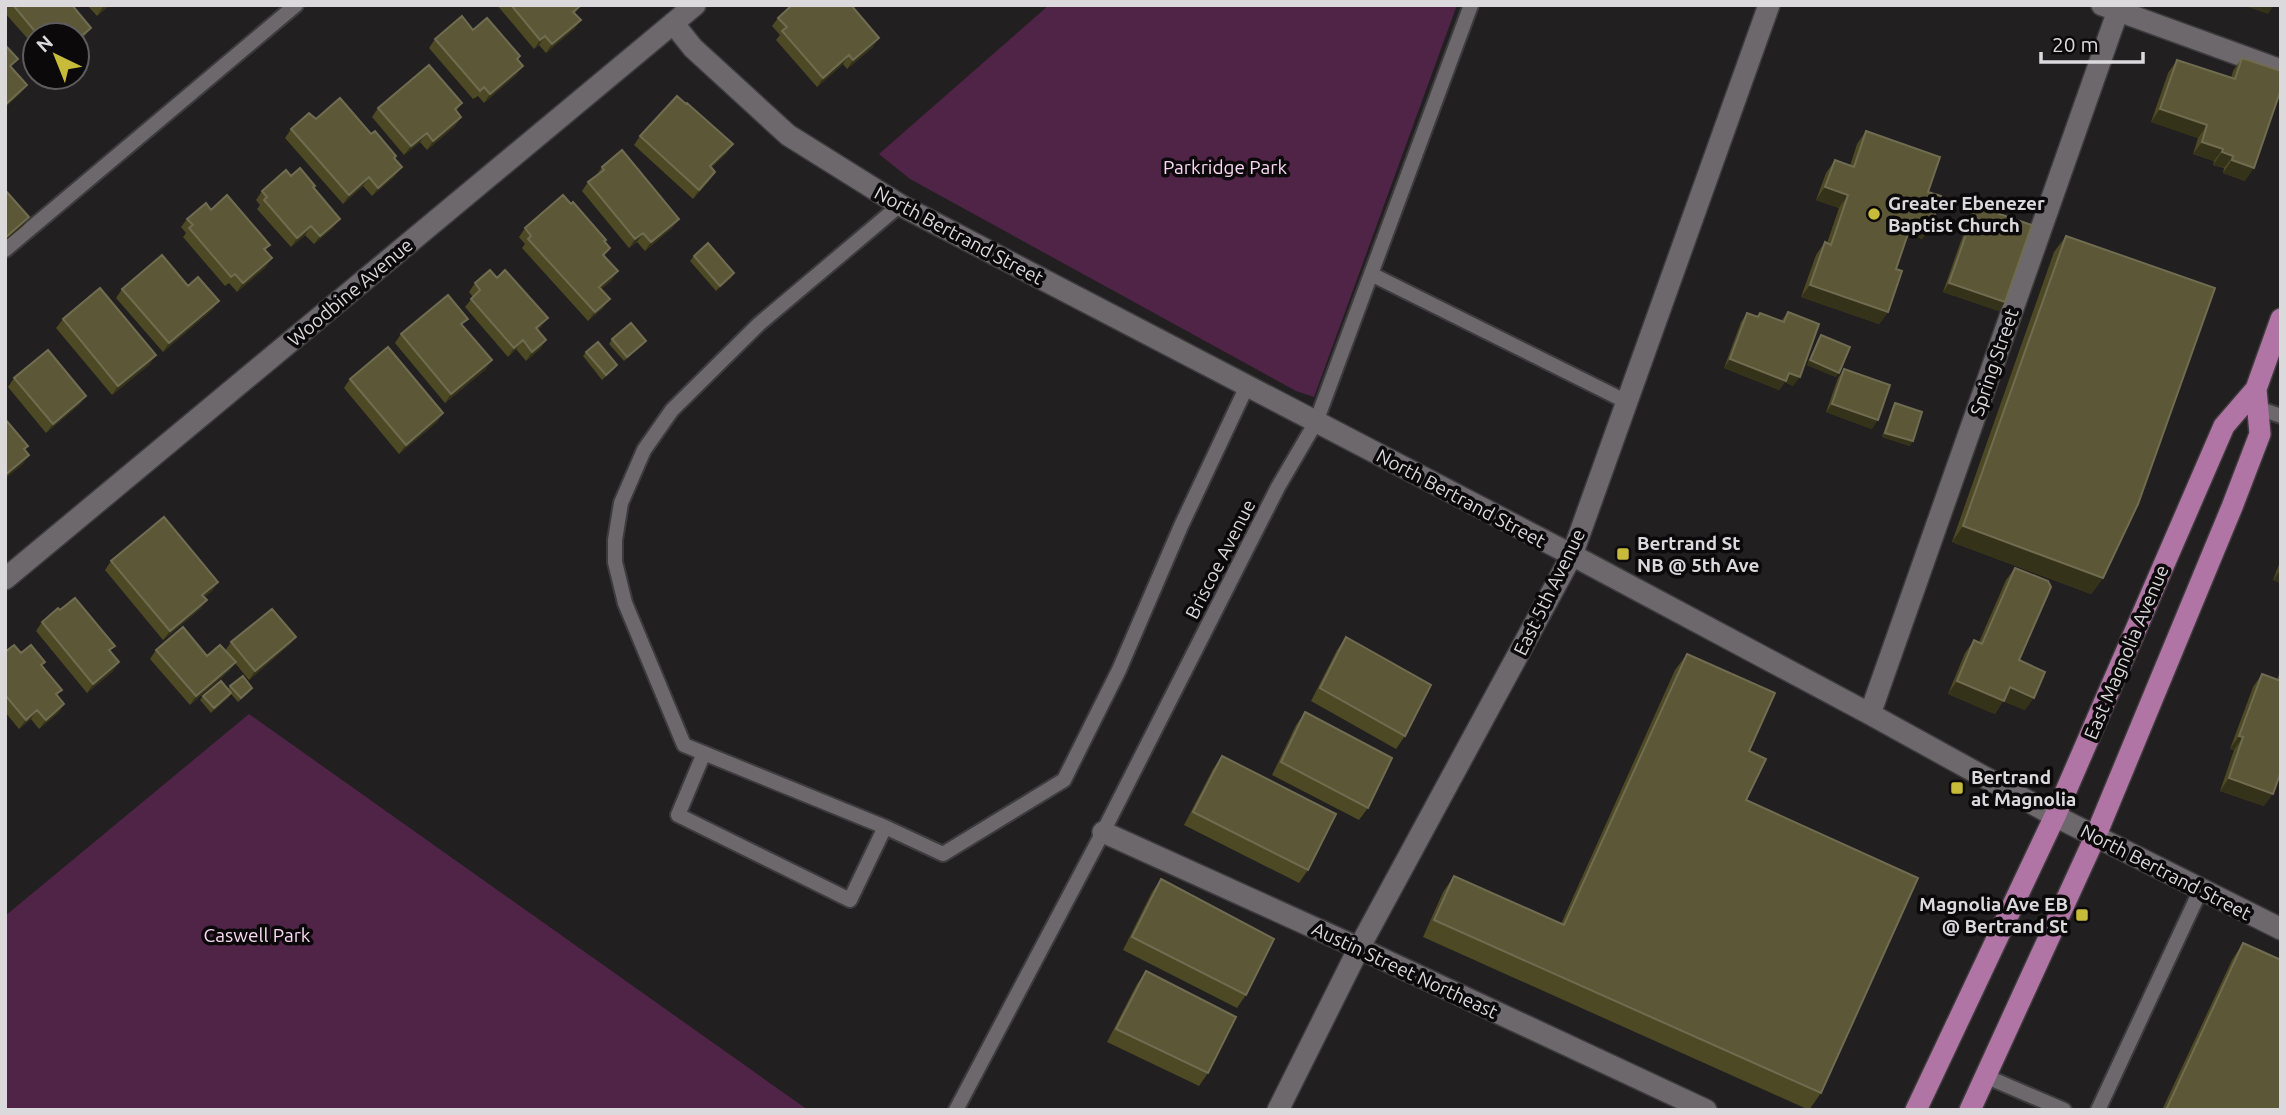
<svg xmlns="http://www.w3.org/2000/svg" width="2286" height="1115" font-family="Ubuntu,sans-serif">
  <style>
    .green { fill: #4f2447 }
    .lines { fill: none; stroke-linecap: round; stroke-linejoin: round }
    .lane-casing { stroke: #3e3b3d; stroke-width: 18 }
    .street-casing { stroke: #3e3b3d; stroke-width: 24 }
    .primary-casing { stroke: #3e3b3d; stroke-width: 24 }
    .lane { stroke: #6d686c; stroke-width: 14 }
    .street { stroke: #6d686c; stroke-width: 21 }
    .primary { stroke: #b075a5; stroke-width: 21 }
    .wall { fill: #4d4924 }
    .shaded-wall { fill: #35321a }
    .building { fill: #5c5837; stroke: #706c51; stroke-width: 2 }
    .poi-dot { fill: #c9bb3a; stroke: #0b090a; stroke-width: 2.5 }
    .labels { text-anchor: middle; stroke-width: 7; stroke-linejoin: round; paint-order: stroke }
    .park-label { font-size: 19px; fill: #fbd8f3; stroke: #0b090a }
    .poi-label { font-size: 19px; font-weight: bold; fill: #dbd9db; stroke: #0b090a; text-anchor: start }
    .street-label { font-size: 19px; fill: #dbd9db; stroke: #0b090a }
  </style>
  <rect width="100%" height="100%" fill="#221f21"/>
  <path class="green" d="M1049,5h408l-143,392 -18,-6 -386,-212 -31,-25z
    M249,714l559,396h-803v-194z"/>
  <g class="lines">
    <g class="lane-casing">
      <path id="lane" d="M900,205l-141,119 -87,86 -28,40 -23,53 -6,37v22l10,41 59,142 201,82 58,27 121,-74 55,-110 62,-144 66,-140
        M5,250l291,-245
        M1371,274l256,128
        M2258,408l23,8
        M704,753l-26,62 172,85 35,-73
        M1985,1076l79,34
        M956,1110l147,-278 175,-345 38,-65 155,-417
        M2098,1110l103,-221"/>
    </g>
    <g class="street-casing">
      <path id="street" d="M2102,5l179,65
        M673,23l20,25 95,87 112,70 672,350 298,159 185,102 226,113
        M5,579l690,-574
        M1870,714l250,-709
        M1103,832l256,116 347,162
        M1278,1110l81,-162 213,-393 197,-550"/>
    </g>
    <g class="primary-casing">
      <path id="primary" d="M1916,1110l139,-294 169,-390 32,-37 25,-70
        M1970,1110l126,-275 136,-328 28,-73 -4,-45"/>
    </g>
    <use href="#lane" class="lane"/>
    <use href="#street" class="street"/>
    <use href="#primary" class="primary"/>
  </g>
  <path class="wall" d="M7,5h65l13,31 -8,7v-8h-42v12l-30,-34v-5z
    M87,5h23l-13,11z
    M497,5h80l2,2 -4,6 6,7 -7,9 -28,24 -7,-8 -5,4z
    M778,18l95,29 -26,22 -4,-5 -26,23 -41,-47 4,-5 -8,-9z
    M473,30l47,26 -2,3 -1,15 -33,29 -6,-7 -5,3 -44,-51 6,-9z
    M2242,58l3,123 -22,-8 1,-5 -11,-3 1,-4 -21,-7 5,-16 -47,-16 17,-49 9,-13 54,18 2,-7z
    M462,103l-6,8 5,6 -6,9 -28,24 -7,-8 -16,13 -32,-38 6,-9z
    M316,119l78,40 1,17 -23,20 -9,-10 -20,18 -58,-66 6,-9z
    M1866,131l62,61 3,34 -9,13 -14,-5 -12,35 -8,43 -9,12 -78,-27 15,-42 9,-13 2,1 12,-35 -23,-8 10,-27 9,-13 15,6 7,-22z
    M640,136l87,17 -16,15 -2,13 -16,18 -59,-54z
    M602,167l77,52 -7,9 -27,23 -8,-9 -8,6 -47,-57 6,-9 8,-6z
    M291,176l24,10 -1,2 20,39 -20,17 -9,-9 -14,12 -34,-38 3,-4 -4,-5 6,-9z
    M1976,206l23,105 -56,-19 27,-77z
    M211,210l59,35 -5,6 1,16 -29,25 -8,-9 -4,3 -42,-49 3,-4 -5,-6 6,-8z
    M525,228l80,14v14l7,24 -11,9 2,19 -15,13 -66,-73 3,-4 -6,-7z
    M2066,236l37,342 -12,16 -139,-52 102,-290z
    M694,256l37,22 -15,13 -26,-30z
    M475,283l66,44 -3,3 8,10 -6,9 -14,12 -10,-12 -8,8 -43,-50 8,-10 -4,-5z
    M122,289l91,20 -50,43 -47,-54z
    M1788,312l5,74 -8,-4 -6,8 -55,-22 17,-46 6,-9 10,4 3,-4 21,8z
    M63,319l87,45 -38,31 -56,-67z
    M463,326l23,43 -41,34 -50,-60 6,-9z
    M1821,335l15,42 -29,-12 11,-26z
    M612,339l31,6 -19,16 -15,-17z
    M586,352l31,13 -3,4 -12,11 -19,-24z
    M1844,369l28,60 -46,-17 12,-34z
    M14,378l66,26 -34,29 -38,-46z
    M350,379l93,34 -6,9 -38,32 -55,-66z
    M1895,403l15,43 -28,-9 10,-29z
    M2281,559v24l-8,-3z
    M111,561l107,21 -6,9 -8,6 3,3 -7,9 -37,31 -58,-70z
    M2015,568l4,92 6,50 -22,-9 -8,13 -47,-20 17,-41 9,-13 5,2 27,-62z
    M60,610l51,42 8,10 -6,9 -26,22 -51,-62 6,-9z
    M296,637l-7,8 -40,35 -14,-17 -6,8 -39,34 -40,-46 6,-9 51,6 18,-5 6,-9z
    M1346,637l59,99 -9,13 -85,-48 26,-51z
    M5,652l16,1 21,13 16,30 6,8 -6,9 -19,16 -8,-10 -12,10 -14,-17z
    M1687,654l62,97 -3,49 75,293 -12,17 -386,-173 20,-45 11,-16 107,48 114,-254z
    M2281,668v103l-17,35 -44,-15 14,-41 -4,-1 23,-62 9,-13 15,6z
    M230,686l19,6 -11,10 -7,-8 -3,4 -17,15 -11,-13 3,-4 25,-7z
    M1305,712l63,96 -9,12 -87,-45 24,-50z
    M1222,756l86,114 -9,13 -115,-58 29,-56z
    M1161,879l85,116 -9,13 -114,-58 29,-58z
    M2243,943l38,167h-119l70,-150z
    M1146,971l62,102 -9,13 -92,-44 30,-58z"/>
  <path class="shaded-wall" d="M106,5h4l-13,11 6,-9z
    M2242,5h32l-6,9z
    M581,20l-7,9 -28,24 6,-9z
    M91,28l-6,8 -8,7v-3z
    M545,36l-6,9 -5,4 6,-9z
    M879,38l-6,9 -26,22 6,-9z
    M849,55l-6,9 -26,23 6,-9z
    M523,66l-6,8 -33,29 6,-9z
    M27,85l-7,9 -15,14v-3z
    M2160,109l47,16 -9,13 -47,-16z
    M461,117l-6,9 -28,24 6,-9z
    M427,133l-7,9 -16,13 7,-9z
    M2202,142l21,7 -9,12 -21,-7z
    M733,144l-6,9 -24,22 7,-9z
    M2222,152l11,4 -9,12 -11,-3z
    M2232,160l22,8 -9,13 -22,-8z
    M402,167l-7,9 -23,20 6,-8z
    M715,172l-6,9 -16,18 6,-9z
    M369,177l-6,9 -20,18 6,-9z
    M1825,187l23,8 -9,13 -23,-8z
    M29,217l-6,9 -18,15v-3z
    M340,219l-6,8 -20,17 6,-8z
    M679,219l-7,9 -27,23 6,-9z
    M1913,219l18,7 -9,13 -18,-7z
    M311,226l-6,9 -14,12 6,-9z
    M643,233l-6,9 -8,6 6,-9z
    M272,258l-6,9 -29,25 6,-9z
    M618,271l-6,9 -19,16 6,-9z
    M734,273l-3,5 -15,13 4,-5z
    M1949,283l56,19 -6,9 -56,-19z
    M1810,285l78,27 -9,12 -78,-27z
    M610,299l-7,9 -15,13 7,-9z
    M219,301l-6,8 -50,43 6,-9z
    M548,318l-7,9 -11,10 6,-9z
    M523,340l-7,9 -8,8 6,-9z
    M546,340l-6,9 -14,12 6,-9z
    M646,341l-3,4 -19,16 3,-4z
    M156,355l-6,9 -38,31 6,-9z
    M1730,359l59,14 11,4 -7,9 -8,-4 -6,8 -55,-22z
    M492,360l-6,9 -41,34 6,-9z
    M1810,360l29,13 -3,4 -29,-12z
    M86,396l-6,8 -34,29 7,-9z
    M1832,404l46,16 -6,9 -46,-17z
    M443,413l-6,9 -38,32 7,-9z
    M1885,433l28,8 -3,5 -28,-9z
    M29,455l-6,9 -18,15v-4z
    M1963,526l140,52 -12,16 -139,-52z
    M2281,569v14l-8,-3z
    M218,582l-6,9 -16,13 6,-9z
    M207,600l-7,9 -37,31 7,-9z
    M296,637l-7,8 -40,35 6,-9z
    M119,662l-6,9 -26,22 6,-9z
    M236,662l-7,9 -39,34 6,-9z
    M1957,681l53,6 24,11 -9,12 -22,-9 -8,13 -47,-20z
    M231,693l-3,5 -17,15 3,-5z
    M64,704l-6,9 -19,16 7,-9z
    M37,710l-6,9 -12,10 7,-9z
    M2239,736l4,1 -9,13 -4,-1z
    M2229,778l44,16 -9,12 -44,-15z"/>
  <path class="building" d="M13,5h59l19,23 -14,12v-5h-39z
    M511,5h66l2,2 -6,5 8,8 -29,24 -7,-8 -5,4z
    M792,5h59l28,33 -26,22 -4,-5 -26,23 -41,-47 5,-4 -9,-9z
    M462,16l11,14 14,-12 33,38 -3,3 6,7 -33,28 -6,-7 -4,4 -45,-52z
    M5,45l13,14 -8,7 17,19 -22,20z
    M2242,58l39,13v18l-27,79 -22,-8 1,-4 -11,-4 1,-3 -21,-7 5,-17 -47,-16 17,-49 58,19z
    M429,65l33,38 -7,6 6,8 -28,24 -6,-8 -16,13 -33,-38z
    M677,96l9,8 1,-1 46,41 -23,22 5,6 -16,18 -59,-54z
    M340,98l31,36 4,-3 21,25 -2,2 8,9 -24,21 -9,-11 -20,18 -58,-66 18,-16 7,6z
    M1866,131l74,26 -12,35 13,4 -10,30 -18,-7 -17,50 6,2 -14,41 -78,-27 15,-43 6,3 17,-50 -23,-8 10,-27 19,7z
    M622,150l57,69 -28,23 -8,-9 -8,6 -47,-57 16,-12 -2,-3z
    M300,168l15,18 -2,1 27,32 -20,17 -9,-10 -14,12 -33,-38 3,-3 -5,-6 24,-21 5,6z
    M5,190l24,27 -24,21z
    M227,195l43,50 -6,4 8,9 -29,25 -8,-9 -4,3 -42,-49 4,-3 -6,-6 19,-16 5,7z
    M563,195l8,9 2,-2 33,38 -2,1 6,7 -7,7 15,16 -19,16 11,12 -15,13 -67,-73 3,-3 -6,-8z
    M1976,206l56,19 -27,77 -56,-19z
    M2066,236l149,52 -77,216 -35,74 -140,-52z
    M708,243l26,30 -14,13 -26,-30z
    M162,255l26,31 10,-9 21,24 -50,42 -47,-54z
    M490,270l7,8 8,-8 43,48 -12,10 10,12 -14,12 -9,-12 -9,8 -43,-49 9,-9 -5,-7z
    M100,288l56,67 -38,31 -55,-67z
    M448,295l20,24 -7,5 31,36 -41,34 -50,-60z
    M1788,312l31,12 -19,53 -11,-4 -3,8 -56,-22 17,-46 11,4 2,-4 24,9z
    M631,323l15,18 -19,16 -15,-18z
    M1821,335l29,12 -11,26 -29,-13z
    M598,342l19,23 -11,10 -20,-23z
    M388,347l55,66 -37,32 -56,-66z
    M48,350l38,46 -33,28 -39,-46z
    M1844,369l46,16 -12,35 -46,-16z
    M1895,403l27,9 -9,29 -28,-8z
    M5,419l23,27 -4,3 5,6 -24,20z
    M164,517l54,65 -16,13 5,5 -37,31 -59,-70z
    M2015,568l33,13 3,6 -32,73 26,12 -11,26 -24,-11 -6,14 -47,-20 17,-41 8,4z
    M75,598l40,48 -6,4 10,12 -26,22 -51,-62 16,-14 2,2z
    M272,609l24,28 -41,34 -24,-29z
    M183,627l24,29 13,-11 16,17 -40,34 -40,-46z
    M1346,637l85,48 -26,51 -85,-48z
    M14,645l7,8 10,-8 14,17 -4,3 21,25 -6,4 8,10 -18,16 -9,-10 -11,10 -21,-25v-43z
    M1687,654l88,39 -26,58 17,8 -20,41 172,78 -97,215 -387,-173 20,-44 110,49z
    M2262,674l19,7v90l-8,23 -44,-16 14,-41 -4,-1z
    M243,676l9,12 -11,10 -11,-12z
    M221,681l10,12 -17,15 -11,-12z
    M1305,712l87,46 -24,50 -87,-46z
    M1222,756l114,58 -28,56 -115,-58z
    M1161,879l113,60 -28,56 -114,-58z
    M2243,943l38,17v150h-115z
    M1146,971l90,46 -28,56 -92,-44z"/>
  <g class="poi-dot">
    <circle cx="1874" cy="214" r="7"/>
    <rect x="1616" y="547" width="14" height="14" rx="3.5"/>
    <rect x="1950" y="781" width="14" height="14" rx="3.5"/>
    <rect x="2075" y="908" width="14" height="14" rx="3.5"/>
  </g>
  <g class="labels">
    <g class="park-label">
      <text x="1225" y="174">Parkridge Park</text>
      <text x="257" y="942">Caswell Park</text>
    </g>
    <g class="poi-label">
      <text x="1888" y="210">Greater Ebenezer<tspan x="1888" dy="22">Baptist Church</tspan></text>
      <text x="1637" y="550">Bertrand St<tspan x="1637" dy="22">NB @ 5th Ave</tspan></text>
      <text x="1971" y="784">Bertrand<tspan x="1971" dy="22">at Magnolia</tspan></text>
      <text x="2068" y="911" text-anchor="end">Magnolia Ave EB<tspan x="2068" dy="22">@ Bertrand St</tspan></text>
    </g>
    <g class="street-label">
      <text transform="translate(959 235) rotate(28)" y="7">North Bertrand Street</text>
      <text transform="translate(350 292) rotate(-40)" y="7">Woodbine Avenue</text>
      <text transform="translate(1994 362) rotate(-71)" y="7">Spring Street</text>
      <text transform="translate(1461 498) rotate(28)" y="7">North Bertrand Street</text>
      <text transform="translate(1220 559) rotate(-63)" y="7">Briscoe Avenue</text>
      <text transform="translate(1549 592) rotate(-64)" y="7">East 5th Avenue</text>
      <text transform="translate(2126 652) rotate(-67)" y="7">East Magnolia Avenue</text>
      <text transform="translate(2166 872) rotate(27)" y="7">North Bertrand Street</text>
      <text transform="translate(1405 970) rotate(25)" y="7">Austin Street Northeast</text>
    </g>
  </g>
  <rect width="2286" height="1115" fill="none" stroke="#dbd9db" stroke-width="14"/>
  <g transform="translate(56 56) rotate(317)"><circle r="33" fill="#0b090a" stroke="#5e5c5e" stroke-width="2"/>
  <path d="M0-5L12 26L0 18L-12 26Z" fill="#c9bb3a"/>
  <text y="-10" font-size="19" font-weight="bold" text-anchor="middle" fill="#dbd9db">N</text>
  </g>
  <path d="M2041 52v10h102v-10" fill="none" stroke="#dbd9db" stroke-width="3.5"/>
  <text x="2052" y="52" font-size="21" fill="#dbd9db" stroke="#0b090a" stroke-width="5" paint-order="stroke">20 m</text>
</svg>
